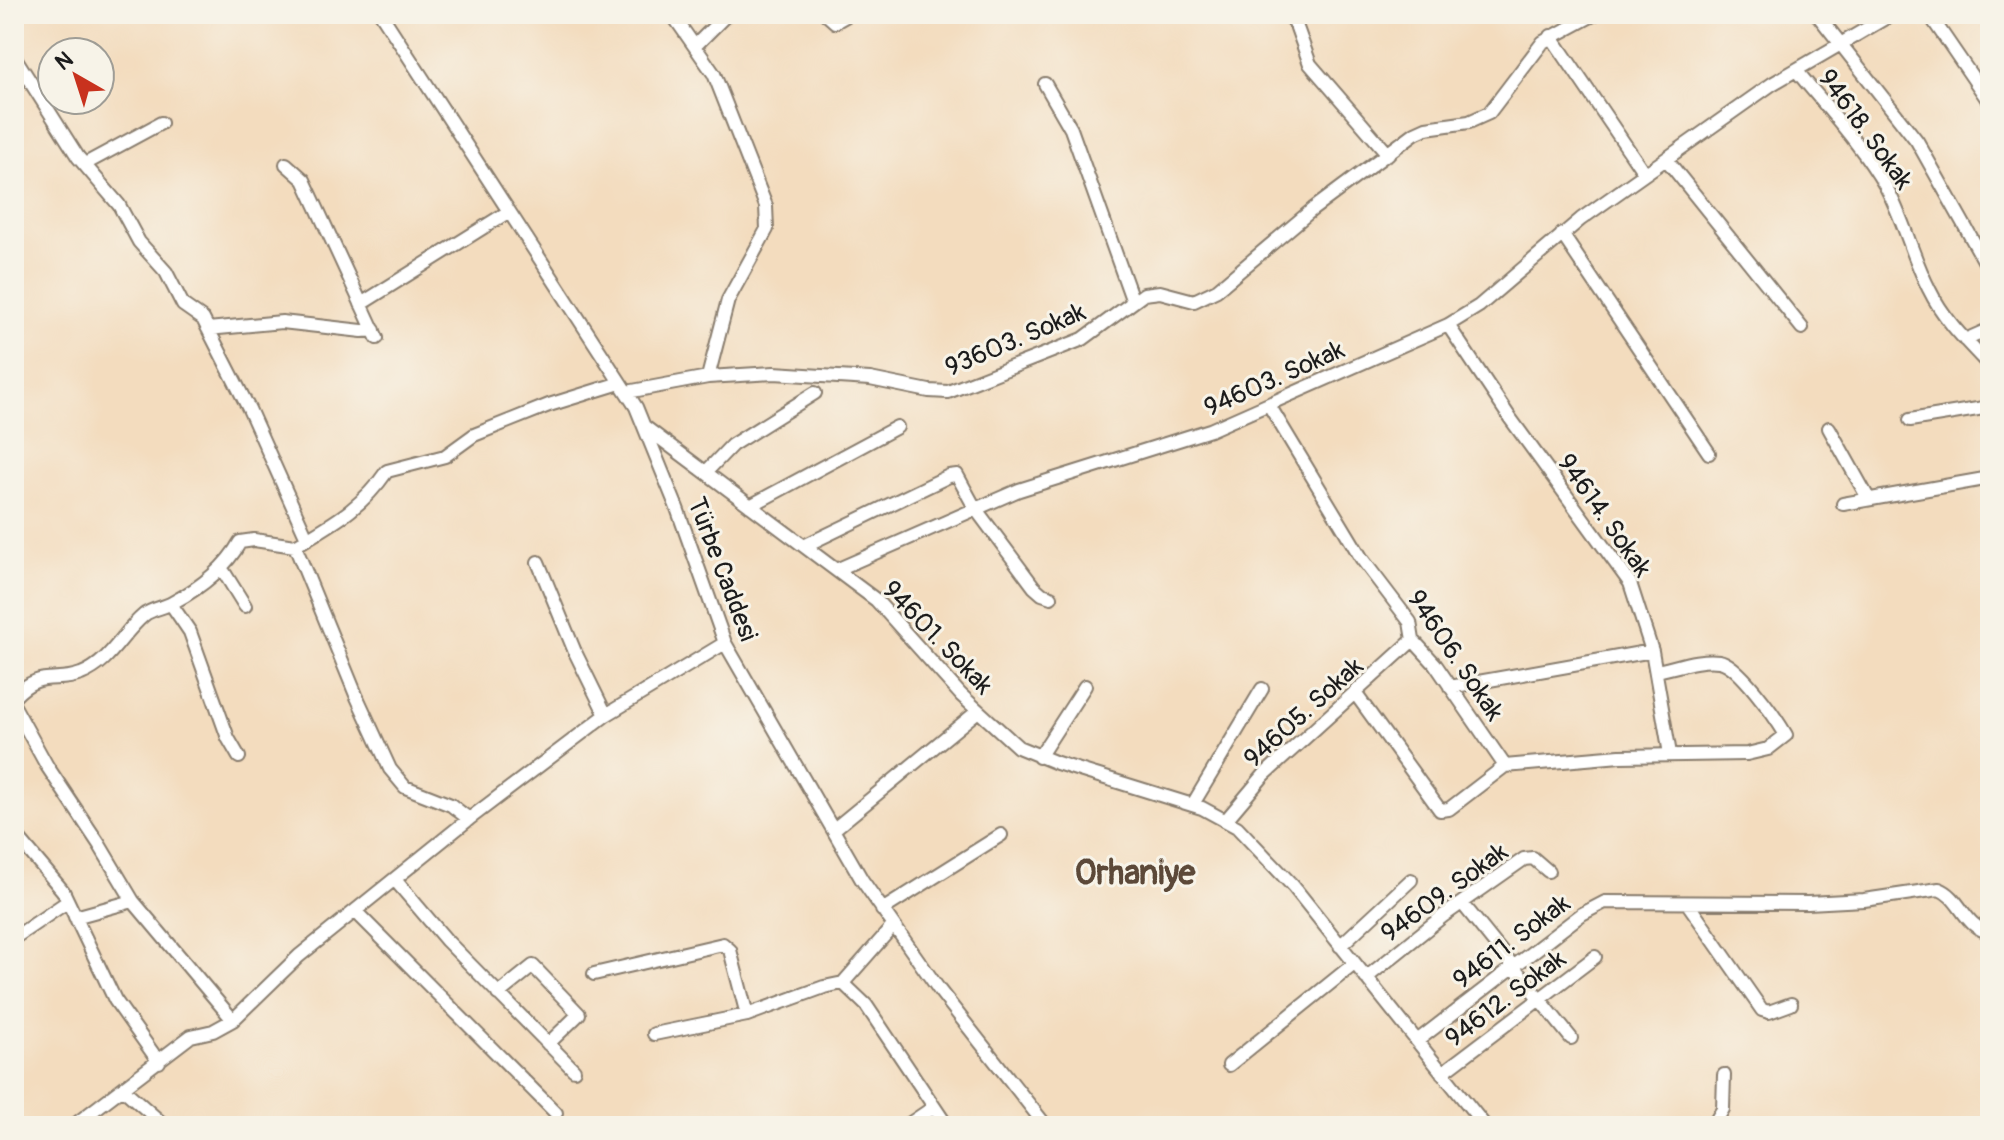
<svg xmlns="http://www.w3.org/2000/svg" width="2004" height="1140" font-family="Pangolin,sans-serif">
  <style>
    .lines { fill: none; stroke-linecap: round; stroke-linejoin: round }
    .minor-casing { stroke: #887c6d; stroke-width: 16 }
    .minor { stroke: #fff; stroke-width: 12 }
    .labels { text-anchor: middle; stroke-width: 6; stroke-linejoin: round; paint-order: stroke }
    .street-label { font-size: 26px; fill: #1c1c1c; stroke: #f7f3e8 }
    .district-label { font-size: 34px; font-weight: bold; fill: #5c4939; stroke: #f7f3e8 }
  </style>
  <rect width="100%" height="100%" fill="#f7f3e8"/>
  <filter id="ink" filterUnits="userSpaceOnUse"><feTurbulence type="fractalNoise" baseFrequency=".0125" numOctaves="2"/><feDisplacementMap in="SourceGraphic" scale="16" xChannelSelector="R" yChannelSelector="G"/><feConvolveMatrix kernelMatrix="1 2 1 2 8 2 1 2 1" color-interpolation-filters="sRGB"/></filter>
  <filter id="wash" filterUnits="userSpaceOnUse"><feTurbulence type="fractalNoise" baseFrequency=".006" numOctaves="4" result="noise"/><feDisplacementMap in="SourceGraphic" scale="32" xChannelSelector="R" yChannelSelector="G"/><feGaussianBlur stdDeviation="1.8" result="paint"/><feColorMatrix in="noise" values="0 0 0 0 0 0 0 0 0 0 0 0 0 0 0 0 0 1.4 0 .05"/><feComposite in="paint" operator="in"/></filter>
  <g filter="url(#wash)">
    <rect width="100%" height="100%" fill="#f3dcbe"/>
  </g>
  <g filter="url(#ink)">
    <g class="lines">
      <g class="minor-casing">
        <path id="minor" d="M381,14l255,393 41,101 48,135 137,237 78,111 106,135
          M672,14l42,60 52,132 1,23 -39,71 -20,77
          M826,14l9,8 14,-8
          M1288,14l8,11 14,39 78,90
          M1817,14l100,127 73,130
          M1929,14l61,89
          M1551,36l94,138
          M695,46l32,-32
          M14,56l64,101 41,48 20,37 27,30 17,33 20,14 46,90 58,129
          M1796,70c31,38 66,75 90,117 18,33 26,69 43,102 15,31 38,53 61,77
          M1045,84l26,45 62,173
          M1666,159l136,169
          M85,164l76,-41
          M286,164l18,16 73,158
          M1562,234l147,219
          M361,304l147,-92
          M1448,325l62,93 120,165 22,68 18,103
          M208,329l74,-7 80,9 12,-1
          M1965,340l25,-11
          M627,392l81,-15 66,-4 96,6 59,12 19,1 135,-53 61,-45 16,-2 34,9 23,-11 96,-81 102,-76 11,-5 43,-6 20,-9 54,-71 52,-28
          M1269,405l93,154 48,63 3,18 22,24 70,102 115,-10 127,-2 21,-5 18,-14c-10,-17 -48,-72 -67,-74 -19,-3 -43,6 -62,10
          M1910,420l80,-13
          M645,427l231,173 85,95 57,52 39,16 145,45 35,19 56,59 192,240
          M1829,428l39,70
          M706,472l26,-27 83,-52
          M1843,504l147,-26
          M750,506l147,-79
          M295,546l61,149 34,74 15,18 46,18 18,14
          M804,546l145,-70 8,-1 18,33 59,79 8,7 9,3
          M538,562l37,90 31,63
          M222,569l23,37
          M836,570l183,-80 191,-60 238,-105 31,-19 102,-87 191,-135 120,-70
          M171,604l19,28 38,106 11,19
          M1450,687l202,-36
          M1355,693l85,117 9,-1 56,-43
          M14,697c26,-28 40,-13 67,-23 30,-12 40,-40 63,-59 7,-6 19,-7 28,-12 28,-15 53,-34 68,-61l14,-2 41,6c38,-23 66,-37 92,-75l58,-15 29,-21 75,-30 71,-22
          M14,706l33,60 52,78 34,57 100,119
          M1039,757l46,-71
          M1193,804l69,-115
          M1226,820l38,-45 149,-135
          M833,830l145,-119
          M14,833l49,58 52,109 44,62
          M396,881l51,60 127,129
          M1462,903l109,135
          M1688,904l74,106 7,2 22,-8
          M882,910l119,-75
          M356,912l200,201
          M75,917l58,-16
          M14,938l53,-36
          M1340,946l71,-66
          M594,974l129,-30 7,6 17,65
          M1366,978l77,-62 81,-57 9,-1 15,13
          M843,983l23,22 81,121
          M498,994l35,-28 46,48 -31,30
          M654,1034l93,-19 77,-28 19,-4 50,-57
          M1417,1041l165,-127 23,-12 203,1 56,-3 75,-11c22,8 25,39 51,43
          M1229,1065l125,-101
          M1442,1073l153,-116
          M123,1089l42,37
          M73,1126l118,-90 22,-5 20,-11 66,-64 170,-137 137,-104 119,-72
          M906,1126l28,-19
          M1713,1126l10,-17 1,-34"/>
      </g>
      <use href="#minor" class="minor"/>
    </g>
  </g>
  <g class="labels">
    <g class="street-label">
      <text transform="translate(1866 129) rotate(54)" y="9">94618. Sokak</text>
      <text transform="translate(1015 339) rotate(-23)" y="9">93603. Sokak</text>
      <text transform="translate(1274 378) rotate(-24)" y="9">94603. Sokak</text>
      <text transform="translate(1605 515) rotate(55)" y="9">94614. Sokak</text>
      <text transform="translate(723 569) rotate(69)" y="9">Türbe Caddesi</text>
      <text transform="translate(938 637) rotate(46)" y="9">94601. Sokak</text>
      <text transform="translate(1456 655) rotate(56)" y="9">94606. Sokak</text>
      <text transform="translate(1303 712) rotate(-42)" y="9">94605. Sokak</text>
      <text transform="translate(1444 892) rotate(-36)" y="9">94609. Sokak</text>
      <text transform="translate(1511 941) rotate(-37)" y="9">94611. Sokak</text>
      <text transform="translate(1505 998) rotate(-37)" y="9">94612. Sokak</text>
    </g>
    <g class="district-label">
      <text x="1135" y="884">Orhaniye</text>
    </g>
  </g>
  <rect width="2004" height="1140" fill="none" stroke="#f7f3e8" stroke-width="48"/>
  <g transform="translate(76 76) rotate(321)"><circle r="38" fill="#f7f3e8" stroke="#9f9d96" stroke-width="2"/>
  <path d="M0-6L14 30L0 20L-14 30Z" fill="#c8321e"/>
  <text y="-12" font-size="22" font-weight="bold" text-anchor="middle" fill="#1c1c1c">N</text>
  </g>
</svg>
